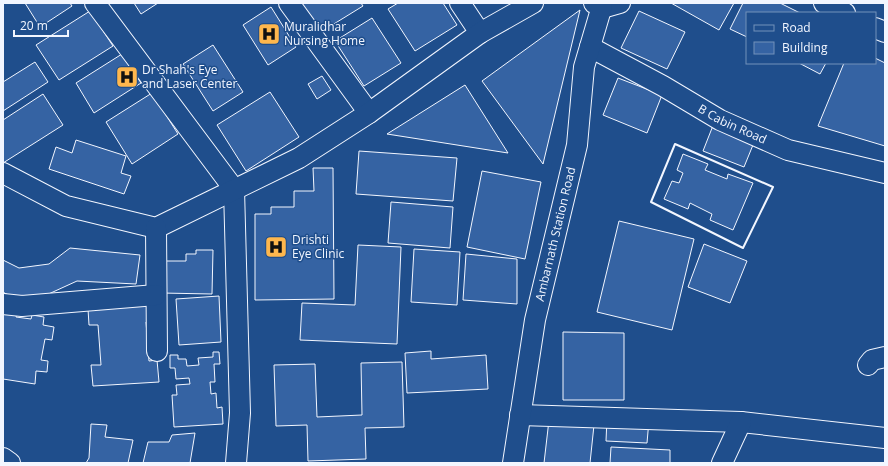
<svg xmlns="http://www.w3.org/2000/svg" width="888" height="466" font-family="'Open Sans',sans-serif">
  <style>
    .building { fill: #3563a3; stroke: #f2f6ff }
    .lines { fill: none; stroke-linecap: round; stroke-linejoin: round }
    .minor-casing { stroke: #f2f6ff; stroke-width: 22 }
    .minor { stroke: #1f4e8c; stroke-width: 20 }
    .wall { stroke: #f2f6ff; stroke-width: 2 }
    .labels { text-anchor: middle; stroke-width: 3; stroke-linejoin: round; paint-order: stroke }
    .poi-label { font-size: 12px; fill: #f2f6ff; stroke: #1f4e8c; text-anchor: start }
    .street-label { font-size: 12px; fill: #f2f6ff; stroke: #1f4e8c }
  </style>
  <rect width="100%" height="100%" fill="#1f4e8c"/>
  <path class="building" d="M25,3h45l2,3 -32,21z
    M134,3h24l-17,11z
    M296,3h65l2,3 -47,29z
    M398,3h45l14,22 -42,26 -27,-42z
    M671,3h63l-15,27z
    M743,3h37l20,10h-53v24l-17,-8z
    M271,7l25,40 -28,18 -25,-40z
    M580,10l-37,154 -61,-83z
    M90,11l23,35 -54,34 -23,-35z
    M639,11l46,21 -18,37 -46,-21z
    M372,18l29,45 -37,23 -29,-45z
    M213,45l30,47 -30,19 -30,-47z
    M122,54l19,29 -47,30 -18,-30z
    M875,58l10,5v83l-67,-20 26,-63h31z
    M35,62l13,20 -45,29v-29z
    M799,63h27l-6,11z
    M322,76l9,14 -14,9 -9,-15z
    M618,78l44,17 -15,38 -44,-18z
    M465,85l43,68 -121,-19z
    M270,92l29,45 -53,34 -29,-46z
    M152,93l26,41 -46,30 -26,-42z
    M43,94l20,31 -60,38v-43z
    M714,123l41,17 -11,27 -41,-16z
    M76,140l50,16 -5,17 10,3 -7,18 -75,-25 7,-22 16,6z
    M359,151l98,7 -4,43 -97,-7z
    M683,154l25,10 -3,6 22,9 1,-5 25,9 -20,47 -23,-10 2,-6 -22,-11 -2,6 -24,-10 8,-18 7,2 4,-10 -6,-3z
    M313,168h20l1,131 -79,1v-86h16v-7h23v-16h20z
    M482,171l59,11 -16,77 -58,-12z
    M391,202l62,5 -3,41 -62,-5z
    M619,221l75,18 -22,91 -75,-18z
    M704,244l43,17 -17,42 -42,-16z
    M358,245l43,2 -4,97 -97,-4 2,-37 53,2z
    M70,248l70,7 -4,29 -59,-3 -35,16 -34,-2 -5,-3v-32l16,8 30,-4z
    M414,249l46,3 -3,53 -46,-3z
    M196,250h17l-1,44 -51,-1 1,-32h24v-7h10z
    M466,254l51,5v45l-54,-4z
    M219,296l2,46 -42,3 -3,-46z
    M153,305l2,16 -9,1 3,39 8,-1 2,22 -66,4 -2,-21h10l-3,-40h-9l-1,-16z
    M3,311l14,2 -1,4 15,2 1,-4 12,2 -1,8 11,2 -2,13 -7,-1 -4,21 7,1 -1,11 -11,-1 -1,13 -32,-5z
    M563,332l61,1v67h-61z
    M431,351v8l55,-4 2,34 -81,4 -2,-40z
    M213,352h6l1,12h-6l1,18h-5l1,12 5,-1 1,15 5,-1 1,17 -49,3 -2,-32h5l-1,-10 14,-1 -1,-6 -13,1 -1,-11h-5v-13h8v4h8l1,7 12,-1 -1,-7 15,-1z
    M402,362l2,65 -39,1 1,31 -58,2 -1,-36 -31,1 -2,-61 41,-1 2,53 45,-2 -1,-52z
    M607,418l42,2 -2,23 -41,-2z
    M549,420l45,5 -4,38h-46z
    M91,424l16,1 -2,12 28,3 -5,23h-42l3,-5z
    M195,433l-5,30h-47l5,-21h21l3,-7z
    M611,447l59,3v13h-60z"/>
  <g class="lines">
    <g class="minor-casing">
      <g id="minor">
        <path d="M95,3l139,186 6,224 -4,50"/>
        <path d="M289,3l80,110"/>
        <path d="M460,3l20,30"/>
        <path d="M594,3l12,4 14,-4"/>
        <path d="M824,3l21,10"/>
        <path d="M875,28l10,4"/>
        <path id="s1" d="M590,47l73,39 57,34 68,30 97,23"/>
        <path d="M3,173l63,33 90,22 143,-70 70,-45 111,-80 53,-30"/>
        <path d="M156,228l1,123"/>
        <path d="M3,304l19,2 134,-11"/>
        <path d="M868,365l4,-5 13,-3"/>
        <path d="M520,415l221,7 144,16"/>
        <path d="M3,458l7,5"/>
        <path id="s2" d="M513,463l22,-143 42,-175 7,-78 18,-61"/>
        <path d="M722,463l19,-41"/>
      </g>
    </g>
    <use href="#minor" class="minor"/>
    <path class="wall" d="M675,144l98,43 -30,61 -92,-46z"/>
  </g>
  <defs>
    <g id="hospital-square" transform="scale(1.15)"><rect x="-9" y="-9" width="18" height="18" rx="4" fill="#ffb74d" stroke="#1f4e8c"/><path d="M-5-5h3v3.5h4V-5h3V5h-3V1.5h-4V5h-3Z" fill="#111"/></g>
  </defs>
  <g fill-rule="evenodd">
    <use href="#hospital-square" x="269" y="34"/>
    <use href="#hospital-square" x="127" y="77"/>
    <use href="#hospital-square" x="276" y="247"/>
  </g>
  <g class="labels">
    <g class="poi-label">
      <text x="284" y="31">Muralidhar<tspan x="284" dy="14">Nursing Home</tspan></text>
      <text x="142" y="74">Dr Shah's Eye<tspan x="142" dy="14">and Laser Center</tspan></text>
      <text x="292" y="244">Drishti<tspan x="292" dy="14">Eye Clinic</tspan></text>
    </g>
    <g class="street-label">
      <text dy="4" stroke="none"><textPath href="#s1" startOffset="162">B Cabin Road</textPath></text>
      <text dy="4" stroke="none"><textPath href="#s2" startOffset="233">Ambarnath Station Road</textPath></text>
    </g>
  </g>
  <rect width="888" height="466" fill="none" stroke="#f2f6ff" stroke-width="8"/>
  <rect x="746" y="12" width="130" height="52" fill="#1f4e8c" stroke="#7391ba"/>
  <rect x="754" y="25" width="20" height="6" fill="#1f4e8c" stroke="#7391ba"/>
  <text x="782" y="32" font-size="12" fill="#f2f6ff">Road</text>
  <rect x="754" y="42" width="20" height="12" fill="#3563a3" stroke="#7391ba"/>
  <text x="782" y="52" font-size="12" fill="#f2f6ff">Building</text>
  <path d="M14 30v6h54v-6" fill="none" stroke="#f2f6ff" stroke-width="2"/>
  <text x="20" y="30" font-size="12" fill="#f2f6ff" stroke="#1f4e8c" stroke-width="3" paint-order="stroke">20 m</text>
</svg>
